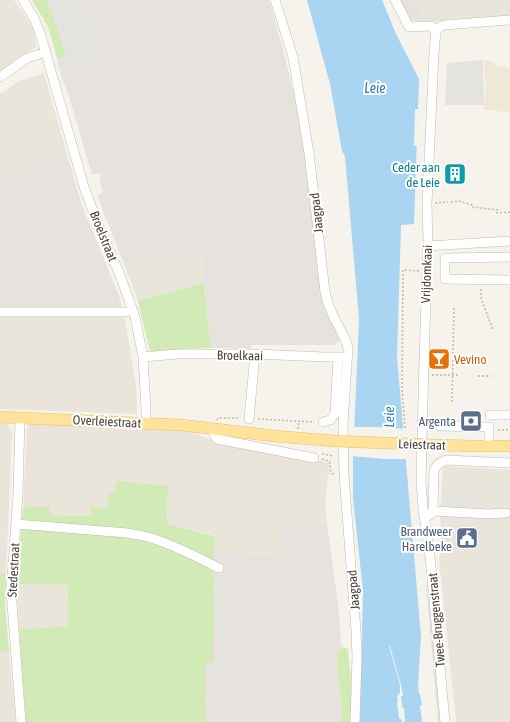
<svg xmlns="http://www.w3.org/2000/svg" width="510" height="722" font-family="'Asap Condensed',sans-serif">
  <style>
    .residential { fill: #eae5da }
    .industrial { fill: #e6e2dd }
    .education { fill: #efe8d6 }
    .green { fill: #d2eab5 }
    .parking { fill: #e5e3e0 }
    .water { fill: #a9d4f2 }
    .pier { fill: #f6f3ec }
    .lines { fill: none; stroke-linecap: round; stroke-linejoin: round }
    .minor-casing { stroke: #c2bbae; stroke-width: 10 }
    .major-casing { stroke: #e6c16a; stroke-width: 12 }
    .path { stroke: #c4b79f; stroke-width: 1.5; stroke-dasharray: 2 2; stroke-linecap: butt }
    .minor { stroke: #fff; stroke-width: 9 }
    .major { stroke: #ffe39c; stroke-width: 11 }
    .major-bridge-casing { stroke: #e6c16a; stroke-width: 12; stroke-linecap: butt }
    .major-bridge { stroke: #ffe39c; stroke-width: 11 }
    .labels { text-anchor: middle; stroke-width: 4; stroke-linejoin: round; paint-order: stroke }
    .culture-label { font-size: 13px; fill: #0d838f; stroke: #fff; text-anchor: end }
    .street-label { font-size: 13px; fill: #4b4439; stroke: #fff }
    .food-label { font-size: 13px; fill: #c56008; stroke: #fff; text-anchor: start }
    .service-label { font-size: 13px; fill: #4e5e75; stroke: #fff; text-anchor: end }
    .water-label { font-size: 14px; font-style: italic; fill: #2e7ab2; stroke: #fff }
  </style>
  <rect width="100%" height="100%" fill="#f6f3ec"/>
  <path class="residential" d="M0,0h14l18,26 5,20 -37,26z
    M418,0h92v16l-86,6z
    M44,73l23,81 -47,13 -20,9v-82l19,-13z
    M201,249l3,34 -66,18 -12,-32z
    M0,314h124l12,70 1,18v12l-137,-5z
    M31,422l151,7 25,9 49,12 73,12 1,12 -2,1 -3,29 2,20 -44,4 -3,27 -35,1 -31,-8 1,-13 -48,-11 1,-38 -53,7h-6l-2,15 -16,8 -41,-1v-9l-27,1 4,-81z
    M0,423h5l4,3 3,6 -6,142h-6z
    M443,466l67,4v252h-54l-17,-163 3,-9 -2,-35z
    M17,584l51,1 -1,34 1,7 -49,3z
    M9,651l7,71h-16v-70z"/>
  <path class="industrial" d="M87,0h182l16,57 14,60 8,50 8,78 24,92v5l-6,3h-82v4l-40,-1 -10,-99 -75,20 -29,-74 6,-3 -4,-14 2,-1 -1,-4 -8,2 -22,-75 -10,-28 43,-13z
    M399,0h19l6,22 -15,-2z
    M67,154l14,49 38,93 3,13 -122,-2v-131l20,-9z
    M327,524l12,88 2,35 -5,8 6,53 -1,14h-135l-1,-60h8l1,-114 31,8 35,-1 -1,-26 4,-1z"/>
  <path class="education" d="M484,60l10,2v3l16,3v45l-26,-4 2,-29h-1z"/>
  <path class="green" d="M32,0h14c9,18 15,36 20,55l-6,5 -4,-4 -2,-10 -7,-21z
    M204,283l7,65 -27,1 -27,2h-6l-2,-3 -11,-47z
    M116,481l52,5 -1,38 48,12 -1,12 -1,114h-8l1,60h-180l-7,-93 49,-3 -1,-7 1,-34 -51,-1 6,-77 27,-1v9l41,1 -1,-9 17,1 2,-15h6z
    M0,574h6l-1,30 4,47 -9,1z
    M341,647l7,2 4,43 -1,30h-10l1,-14 -6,-53z"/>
  <path class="parking" d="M46,0h41l16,59 -43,13 -4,-16 4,3 6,-4 -7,-25 -7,-17z
    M483,60l1,45h-39l2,-42z
    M444,494l28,1 -1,19 -28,-1z
    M426,585h3l12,137h-3z"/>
  <path class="water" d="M307,0h75l14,34 23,45 -5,145 -13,1 -4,132 24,279 -3,48 1,10h1l2,11 -2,1 2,16h-17l-1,-14 -2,-1 -1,-11h2l-2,-11 -11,-39h-1l11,39v8l-3,3 1,6 -1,1 2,15 3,2v2h-42l3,-131 -10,-93v-40l6,-139 -14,-163 -3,-5 -12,-67z"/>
  <path class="pier" d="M415,109h3l-1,37h-3z
    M353,427h31l22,2 2,30h-23l-34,-3z"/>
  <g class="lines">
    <g class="minor-casing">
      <path id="minor" d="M23,0l12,20 6,16 43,151 17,45 19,43 15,42 8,40 3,51v15
        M275,0l18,57 16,96 16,139c1,7 4,14 7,21 5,12 13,23 16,35l-5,77 1,50 12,156 1,25 -2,66
        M395,0l14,27 22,-1 5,5
        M436,31l-2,22 -7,151 1,38 -4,117 -3,123 2,26 7,48 15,166
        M436,31l4,-4 4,-2 66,-5
        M0,77l27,-19 19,-6
        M427,246l83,-5
        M510,257l-65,1v21l65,1
        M0,312h125l8,-2
        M143,357l35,-3h77l70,3h22
        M490,415h20
        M20,418l-2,76 -7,97 10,131
        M249,419l6,-65
        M323,422l7,-2 5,-6 3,-57
        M440,426l49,1v19
        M214,429v6l3,4 97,19
        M433,511l56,3 17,-1
        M425,517l5,-2 3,-4 1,-40c2,-6 6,-9 12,-11l64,3
        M16,524l111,9c10,2 21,3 30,7 21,7 42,18 62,28"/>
    </g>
    <g class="major-casing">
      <path id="major" d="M0,417l181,8 93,11 60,5
        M435,445l38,1h37"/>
    </g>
    <path class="path" d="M451,202l8,-1 13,4v2l26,3 -1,3 13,-1
      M435,203l13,-1
      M481,289v9l12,32
      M432,375h26
      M478,376h13
      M452,402l2,-95
      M258,419l56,3
      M217,420l1,-2h22
      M405,428l-3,-38 1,-120 16,1
      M298,429l1,-8
      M498,430h12
      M322,454l12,2
      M322,459l7,2c3,5 -1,12 6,14"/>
    <use href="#minor" class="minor"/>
    <use href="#major" class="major"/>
    <g class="major-bridge-casing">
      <path id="major-bridge" d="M334,441l101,4"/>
    </g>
    <use href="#major-bridge" class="major-bridge"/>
  </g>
  <defs>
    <g id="building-square" transform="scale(1.15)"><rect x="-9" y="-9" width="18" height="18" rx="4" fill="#0f9aa8" stroke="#fff"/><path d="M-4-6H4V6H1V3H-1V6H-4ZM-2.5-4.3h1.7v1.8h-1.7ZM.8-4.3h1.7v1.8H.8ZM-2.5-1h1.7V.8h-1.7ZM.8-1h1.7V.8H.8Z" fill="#fff"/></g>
    <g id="bar-square" transform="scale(1.15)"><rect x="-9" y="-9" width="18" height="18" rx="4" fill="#e8710a" stroke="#fff"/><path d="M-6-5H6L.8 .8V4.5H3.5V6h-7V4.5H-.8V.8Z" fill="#fff"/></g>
    <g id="bank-square" transform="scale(1.15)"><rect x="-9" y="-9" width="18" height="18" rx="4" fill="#5c6f8a" stroke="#fff"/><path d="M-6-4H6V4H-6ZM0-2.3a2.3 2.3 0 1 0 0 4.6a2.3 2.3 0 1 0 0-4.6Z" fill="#fff"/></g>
    <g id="civic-square" transform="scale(1.15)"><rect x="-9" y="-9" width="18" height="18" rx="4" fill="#5c6f8a" stroke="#fff"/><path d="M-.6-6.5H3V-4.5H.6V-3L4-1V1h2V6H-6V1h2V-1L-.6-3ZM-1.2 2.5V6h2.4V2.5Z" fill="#fff"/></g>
  </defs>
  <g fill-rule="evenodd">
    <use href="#building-square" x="455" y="174"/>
    <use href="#bar-square" x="439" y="359"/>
    <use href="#bank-square" x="471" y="421"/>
    <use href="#civic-square" x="467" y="538"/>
  </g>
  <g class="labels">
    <g class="culture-label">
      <text x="440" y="172">Ceder aan<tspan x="440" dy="15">de Leie</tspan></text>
    </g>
    <g class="street-label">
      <text transform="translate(316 213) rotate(-96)" y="5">Jaagpad</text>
      <text transform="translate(104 236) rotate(68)" y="5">Broelstraat</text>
      <text transform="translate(426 274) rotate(-88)" y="5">Vrijdomkaai</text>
      <text transform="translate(240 355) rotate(1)" y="5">Broelkaai</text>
      <text transform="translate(107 421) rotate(3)" y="5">Overleiestraat</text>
      <text transform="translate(422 444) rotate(2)" y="5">Leiestraat</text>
      <text transform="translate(13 570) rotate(-87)" y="5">Stedestraat</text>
      <text transform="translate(353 590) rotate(-95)" y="5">Jaagpad</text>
      <text transform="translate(436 620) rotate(-95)" y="5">Twee-Bruggenstraat</text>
    </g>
    <g class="food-label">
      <text x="454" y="364">Vevino</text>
    </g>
    <g class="service-label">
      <text x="456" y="426">Argenta</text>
      <text x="452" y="536">Brandweer<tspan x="452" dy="15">Harelbeke</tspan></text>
    </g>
    <g class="water-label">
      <text x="375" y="93">Leie</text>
      <text transform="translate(389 417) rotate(-91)" y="5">Leie</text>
    </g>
  </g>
</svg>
